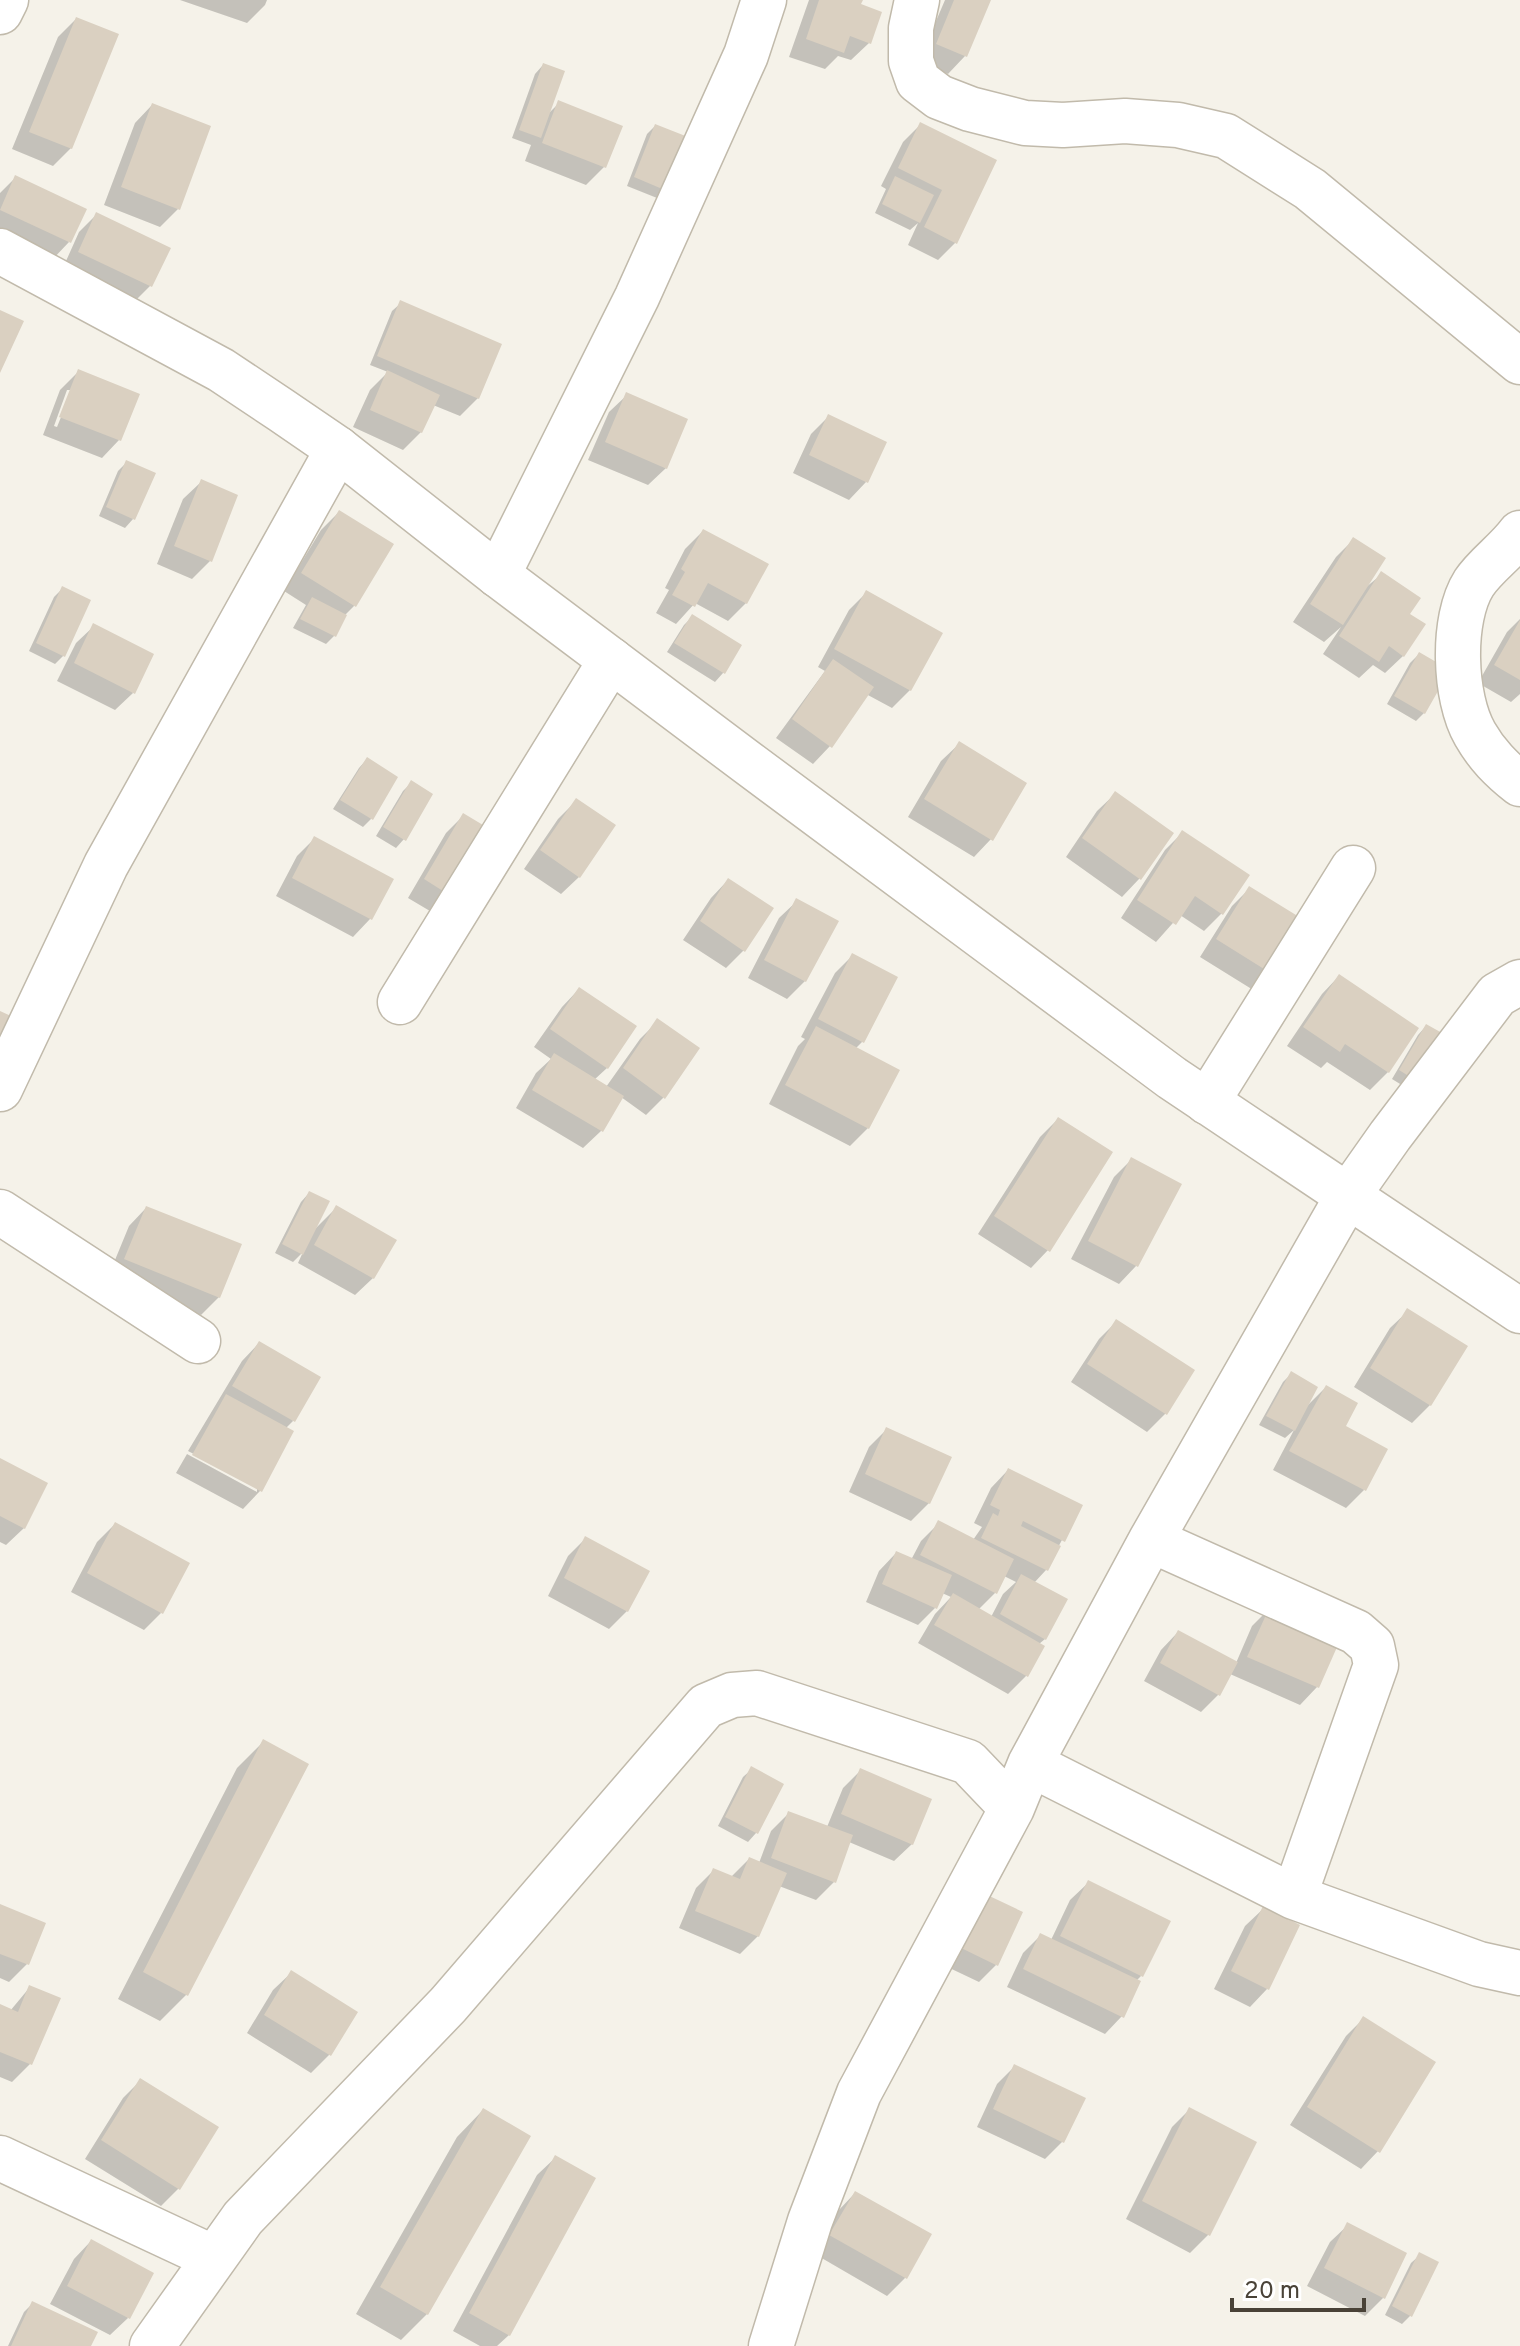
<svg xmlns="http://www.w3.org/2000/svg" width="1520" height="2346" font-family="Overpass,sans-serif">
  <style>
    .shadow { fill: #0003; fill-rule: evenodd }
    .building { fill: #dad0c1 }
    .lines { fill: none; stroke-linecap: round; stroke-linejoin: round }
    .minor-casing { stroke: #c1baab; stroke-width: 47 }
    .tertiary-casing { stroke: #c1baab; stroke-width: 47 }
    .minor { stroke: #fff; stroke-width: 44 }
    .tertiary { stroke: #fff; stroke-width: 44 }
  </style>
  <rect width="100%" height="100%" fill="#f5f2e9"/>
  <path class="shadow" d="M180,0h87l-2,5 -18,18z
    M809,0h52l-2,5 10,38 -18,17 -13,-4 -13,13 -36,-12z
    M945,0h44l-24,56 -17,18 -29,-13z
    M76,19l-5,129 -18,18 -41,-17 46,-112z
    M543,65l5,49 11,-11 61,24 -16,40 -18,18 -61,-24 6,-16 -19,-7 23,-64z
    M152,105l26,104 -18,18 -56,-22 31,-82z
    M920,125l75,36 -39,81 -18,18 -30,-15 10,-22 -8,7 -35,-17 11,-24 -5,-3 22,-44z
    M655,126l11,63 -9,9 -30,-12 20,-52z
    M15,178l54,64 -17,18 -52,-25v-42z
    M96,215l72,33 -18,38 -18,18 -70,-34 17,-38z
    M401,303l77,95 -18,18 -27,-11 -12,27 -18,18 -50,-23 17,-37 18,-18 -18,-7 22,-54z
    M78,372l41,68 -17,18 -59,-23 17,-45zM67,390h5l-15,37 -3,-1z
    M627,395l39,73 -18,17 -60,-25 21,-48z
    M829,416l37,66 -17,18 -56,-27 18,-39z
    M126,463l7,56 -8,9 -26,-12 19,-45z
    M201,482l9,79 -18,18 -35,-15 26,-65z
    M339,512l15,94 -9,9 -11,21 -8,8 -33,-16 13,-23 -22,-14 37,-61z
    M703,531l43,72 -18,18 -33,-18 -19,21 -20,-11 13,-23 -4,-2 20,-39z
    M1354,539l11,49 17,-14 26,41 -5,41 -18,17 -12,-8 -14,13 -36,-24 18,-27 -17,15 -31,-20 43,-65z
    M62,589l2,66 -9,9 -26,-13 25,-54z
    M867,592l43,98 -18,18 -26,-14 -36,52 -17,18 -37,-26 49,-67 -7,-4 31,-57z
    M692,617l48,29 -17,27 -8,9 -48,-30 17,-27z
    M1520,619v75l-9,8 -33,-19 29,-51z
    M94,626l39,67 -18,17 -58,-29 19,-38z
    M1419,654l5,59 -8,8 -29,-17 23,-41z
    M959,744l32,95 -17,18 -66,-40 33,-56z
    M367,759l4,60 -8,8 -30,-18 26,-41z
    M411,783l-7,56 -8,9 -20,-12 27,-45z
    M1115,794l56,39 -32,46 -17,18 -56,-40 31,-46z
    M576,801l3,76 -18,17 -37,-25 34,-50z
    M464,815l26,16 -55,83 -27,-16 38,-65z
    M1182,833l40,80 -18,18 -24,-16 -24,27 -35,-24 44,-68z
    M315,838l76,42 -21,39 -17,18 -77,-41 21,-40z
    M728,880l16,70 -18,18 -43,-28 28,-42z
    M1249,889l57,35 -48,69 -58,-36 32,-51z
    M797,901l8,80 -18,18 -39,-21 31,-60z
    M853,955l9,87 -7,7 13,79 -18,18 -81,-42 29,-58 7,-7 -4,-2 34,-64z
    M1339,976l77,52 -28,44 -18,18 -43,-28 -6,6 -34,-22 35,-52z
    M579,989l28,79 -13,12 12,7 34,-48 18,-18 5,77 -17,17 -25,-18 -20,34 -18,17 -67,-40 20,-35 15,-14 -17,-12 28,-40z
    M1426,1026l-13,66 -21,-13 26,-44z
    M1058,1119l-10,131 -17,18 -53,-34 62,-97z
    M1132,1159l4,107 -17,18 -48,-25 43,-82z
    M309,1193l4,38 23,-23 37,70 -18,17 -57,-32 5,-11 -10,10 -18,-9 26,-51z
    M146,1208l73,89 -18,18 -93,-38 21,-51z
    M1408,1311l22,94 -18,18 -58,-36 36,-59z
    M1117,1321l75,50 -27,43 -18,18 -76,-50 28,-43z
    M259,1343l34,78 -8,8 7,3 -32,59 -17,18 -67,-36 11,-19 70,38v-5l-69,-36 54,-90z
    M1291,1374l15,33 20,-20 17,40 21,63 -18,18 -73,-38 21,-40 -9,8 -26,-13 24,-43z
    M887,1429l42,74 -18,18 -62,-29 20,-45z
    M0,1461l24,67 -18,17 -6,-3z
    M1008,1470l72,36 -34,64 -12,13 11,56 -6,5 4,2 -17,30 -18,18 -90,-51 17,-29 16,-17 -9,-4 -6,14 -18,18 -52,-23 13,-31 17,-18 15,7 10,-19 18,-18 34,17 9,-13 -8,-4 17,-35zM1004,1576l12,6 -13,12 -12,23 -13,-7 17,-17z
    M115,1524l46,89 -17,17 -73,-38 26,-50z
    M585,1539l42,72 -18,18 -61,-33 20,-40z
    M1270,1608l47,79 -17,18 -70,-31 -11,20 -18,18 -57,-31 17,-31 17,-18 58,31 16,-37z
    M263,1742l-77,253 -26,26 -42,-22 119,-231z
    M752,1769l29,16 -25,48 -8,9 -30,-16 25,-49z
    M860,1771l52,73 -18,17 -45,-19 -15,40 -18,18 -37,-14 -21,50 -18,18 -61,-26 17,-40 18,-18 17,7 18,-18 10,4 12,-32 18,-18 38,14 16,-39z
    M1088,1883l53,93 -5,5 -14,35 -17,18 -98,-47 16,-34 18,-18 10,5 19,-40z
    M0,1906l27,58 -18,18 -9,-4z
    M1263,1909l4,80 -17,18 -36,-18 31,-63z
    M963,1912l33,53 -17,17 -40,-19z
    M291,1973l64,40 -26,42 -18,18 -64,-40 26,-43z
    M30,1987v77l-18,18 -12,-5v-70l10,4z
    M1363,2019l15,132 -17,18 -71,-44 56,-89z
    M1014,2067l49,74 -18,18 -68,-32 20,-43z
    M140,2081l39,107 -18,18 -76,-47 38,-61z
    M1190,2109l65,34 -47,92 -18,18 -64,-34 46,-92z
    M483,2110l-56,204 -26,26 -45,-26 101,-177z
    M555,2158l-46,177 -12,11h-17l-27,-15 84,-156z
    M855,2193l75,42 -25,43 -18,18 -74,-43 25,-42z
    M1348,2225l57,29 -22,44 -18,18 -58,-30 23,-44z
    M91,2241l37,77 -18,17 -60,-31 24,-45z
    M1420,2255l-10,61 -8,8 -17,-9 26,-52z
    M32,2304l57,42h-81l16,-34z"/>
  <path class="building" d="M819,0h44l-2,4 21,8 -11,32 -21,-8 -6,17 -38,-14z
    M954,0h37l-24,57 -31,-13z
    M76,17l43,17 -47,115 -43,-17z
    M543,63l22,8 -24,67 -22,-8z
    M558,100l65,26 -17,42 -64,-25z
    M152,103l59,23 -31,84 -59,-23z
    M920,122l77,38 -40,84 -33,-17 18,-37 -44,-22z
    M655,124l33,13 -21,54 -33,-14z
    M15,175l72,34 -16,34 -71,-33z
    M895,176l39,19 -14,28 -38,-19z
    M96,212l75,36 -19,39 -74,-35z
    M400,300l102,44 -23,55 -102,-43z
    M0,310l24,11 -24,52z
    M78,369l62,25 -19,47 -62,-24z
    M387,370l53,25 -18,38 -52,-23z
    M626,392l62,27 -21,50 -62,-27z
    M828,414l59,28 -19,41 -59,-28z
    M126,460l30,13 -21,47 -29,-13z
    M201,479l37,16 -26,67 -38,-16z
    M339,510l55,34 -38,63 -55,-34z
    M703,529l66,35 -22,40 -39,-21 -13,24 -23,-12 13,-23 -4,-3z
    M1353,537l33,21 -43,67 -33,-21z
    M1381,571l40,27 -11,16 16,10 -22,33 -15,-11 -10,16 -40,-26z
    M62,586l29,14 -26,57 -29,-14z
    M866,590l77,43 -32,58 -77,-42z
    M312,597l35,18 -11,22 -36,-18z
    M692,614l50,31 -17,29 -51,-31z
    M1520,620v60l-26,-15z
    M93,623l61,31 -19,40 -61,-31z
    M1419,652l31,18 -25,44 -31,-18z
    M833,659l41,28 -42,61 -40,-29z
    M959,741l68,42 -34,58 -69,-42z
    M367,757l31,20 -25,43 -33,-20z
    M411,780l22,14 -27,47 -23,-14z
    M1115,791l59,42 -33,47 -59,-42z
    M576,798l40,27 -36,53 -40,-28z
    M463,813l30,18 -39,67 -30,-19z
    M1182,830l68,45 -27,40 -28,-19 -19,29 -39,-25z
    M314,836l80,43 -22,41 -80,-42z
    M728,878l46,30 -29,44 -45,-31z
    M1249,886l60,37 -32,54 -61,-38z
    M796,898l43,23 -33,61 -42,-22z
    M852,953l46,24 -34,66 -46,-24z
    M1339,974l80,54 -30,45 -44,-29 -5,8 -37,-25z
    M579,987l58,39 -29,43 -58,-40z
    M0,1011l22,10 -22,46z
    M657,1018l43,30 -35,51 -42,-31z
    M1426,1024l25,14 -28,47 -24,-15z
    M816,1026l84,44 -31,59 -84,-44z
    M554,1053l70,43 -21,36 -71,-42z
    M1058,1117l55,35 -63,100 -56,-36z
    M1131,1157l51,27 -44,83 -50,-26z
    M309,1191l21,10 -27,54 -21,-11z
    M336,1205l61,35 -23,39 -60,-34z
    M146,1206l96,38 -22,54 -96,-39z
    M1407,1308l61,38 -37,60 -61,-38z
    M1116,1319l79,51 -28,45 -80,-51z
    M259,1341l62,36 -26,45 -63,-36z
    M1291,1371l27,16 -23,44 -29,-15z
    M1326,1385l32,18 -12,23 42,23 -22,42 -77,-40z
    M226,1394l68,37 -32,61 -70,-37z
    M886,1427l66,30 -22,47 -65,-30z
    M0,1458l48,25 -23,46 -25,-13z
    M1008,1468l75,37 -18,37 -42,-21 -2,5 40,20 -13,25 -67,-33 12,-25 5,3 2,-6 -10,-5z
    M938,1520l76,39 -17,35 -77,-39z
    M115,1522l75,41 -27,51 -76,-41z
    M585,1536l65,35 -22,41 -64,-34z
    M896,1551l56,24 -15,34 -55,-25z
    M1021,1574l47,25 -22,41 -46,-26z
    M953,1593l92,53 -17,31 -94,-52z
    M1270,1606l71,32 -22,50 -72,-31z
    M1178,1630l60,32 -18,34 -60,-33z
    M263,1739l46,25 -121,232 -45,-24z
    M751,1766l33,18 -26,50 -33,-17z
    M860,1768l72,31 -19,46 -72,-31z
    M788,1811l65,24 -17,48 -65,-25z
    M749,1857l38,16 -28,64 -64,-26 18,-43 27,11z
    M1088,1880l83,41 -28,56 -83,-41z
    M981,1892l42,20 -25,54 -43,-21z
    M0,1904l46,19 -17,42 -29,-11z
    M1263,1906l37,19 -31,65 -38,-19z
    M1040,1933l101,48 -17,37 -101,-49z
    M291,1970l67,42 -27,44 -67,-41z
    M29,1985l32,13 -29,67 -32,-13v-48l18,8z
    M1363,2016l73,46 -56,91 -73,-46z
    M1014,2064l72,34 -22,45 -71,-34z
    M140,2078l79,49 -39,63 -79,-50z
    M1189,2107l68,35 -47,94 -68,-35z
    M483,2108l48,28 -103,179 -48,-28z
    M555,2155l41,23 -86,158 -41,-23z
    M855,2191l77,43 -25,45 -78,-44z
    M1347,2222l60,31 -22,46 -61,-31z
    M91,2239l63,34 -24,46 -63,-33z
    M1419,2252l20,10 -27,55 -20,-11z
    M32,2301l66,31 -7,14h-80z"/>
  <g class="lines">
    <g class="minor-casing">
      <path id="minor" d="M917,0l-6,28v33l7,20 21,16 31,12 55,14 38,2 62,-4 53,4 48,11 84,53 210,173
        M1520,533c-13,18 -34,32 -46,50 -23,36 -20,115 1,151 12,21 26,35 45,50
        M498,575l139,-278 109,-242 18,-55
        M400,1002l211,-342
        M0,1089l106,-224 232,-416
        M1207,1102l146,-234
        M0,1212l198,129
        M1151,1540l205,92 16,14 4,19 -82,232
        M1030,1764l264,133 185,67 41,9
        M0,2158l214,100
        M152,2346l91,-128 205,-213 258,-299 26,-11 25,-2 211,69 44,46
        M771,2346l39,-125 49,-128 153,-285 18,-44 121,-224 196,-343 43,-61 107,-141 23,-13"/>
    </g>
    <g class="tertiary-casing">
      <path id="tertiary" d="M0,12l6,-12
        M0,251l221,119 60,40 57,39 160,126 250,188 424,315 348,233"/>
    </g>
    <use href="#minor" class="minor"/>
    <use href="#tertiary" class="tertiary"/>
  </g>
  <path d="M1232 2298v12h132v-12" fill="none" stroke="#494237" stroke-width="4"/>
  <text x="1244" y="2298" font-size="24" fill="#494237" stroke="#ffffff" stroke-width="6" paint-order="stroke">20 m</text>
</svg>
